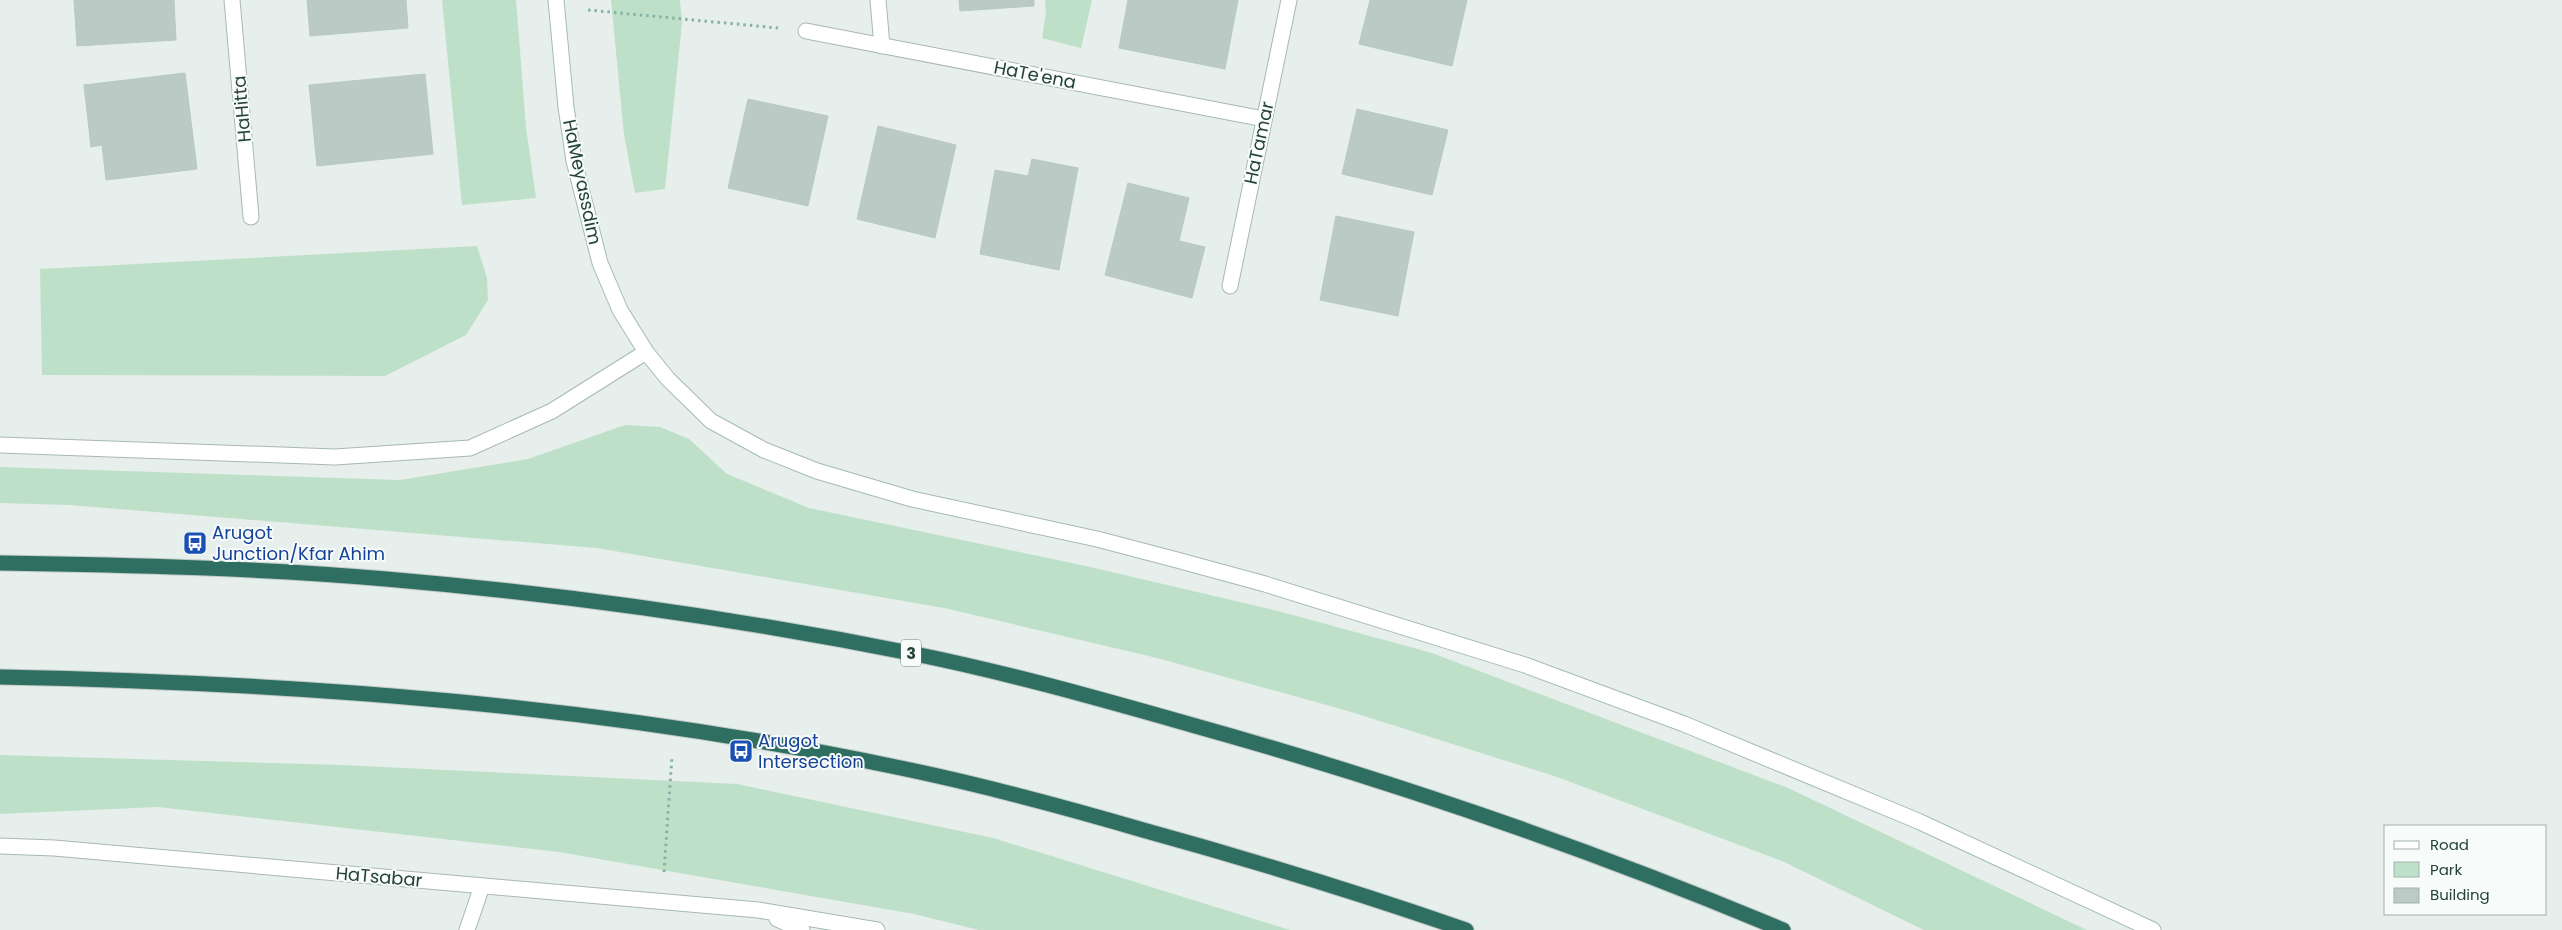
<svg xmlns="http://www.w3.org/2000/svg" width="2562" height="930" font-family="Poppins,sans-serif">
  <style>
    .green { fill: #bfe0c8 }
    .building { fill: #bbcac4; stroke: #b8c9c2 }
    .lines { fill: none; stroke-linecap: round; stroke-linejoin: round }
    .lane-casing { stroke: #a8b8b2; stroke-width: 17 }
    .street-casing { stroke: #a8b8b2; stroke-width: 17 }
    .secondary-casing { stroke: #a4bbb3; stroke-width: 17 }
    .highway-casing { stroke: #c2cac8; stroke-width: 17 }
    .path { stroke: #86b3a5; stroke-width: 3; stroke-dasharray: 2.5 4; stroke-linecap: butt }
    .lane { stroke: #fff; stroke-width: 15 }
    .street { stroke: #fff; stroke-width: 15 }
    .secondary { stroke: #fff; stroke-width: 15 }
    .highway { stroke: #2f6f62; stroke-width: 15 }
    .labels { text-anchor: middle; stroke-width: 4; stroke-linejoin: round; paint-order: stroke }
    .shield { fill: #f7fbf9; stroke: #637a73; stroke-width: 1 }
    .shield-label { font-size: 16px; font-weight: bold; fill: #24423a }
    .street-label { font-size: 18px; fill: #24423a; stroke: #f7fbf9 }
    .transit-label { font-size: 18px; fill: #164399; stroke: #f7fbf9; text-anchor: start }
  </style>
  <rect width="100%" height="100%" fill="#e6efeb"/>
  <path class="green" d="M442,0h74l10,127 10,71 -74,7z
    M611,0h69l2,23 -17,166 -30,4 -11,-58z
    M1045,0h47l-11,48 -39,-10 4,-26z
    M477,246l10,32 1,22 -22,35 -81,41 -343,-1 -2,-106z
    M625,425l35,2 29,12 38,35 82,34 277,58 192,45 154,42 356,135 299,142h-163l-142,-69 -225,-84 -209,-66 -191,-53 -213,-50 -347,-60 -528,-43 -69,-2v-36l400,13 128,-21z
    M0,755l342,10 395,19 256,54 297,92h-311l-65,-16 -355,-62 -401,-45 -158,7z"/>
  <path class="building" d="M74,0h100l2,40 -99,6z
    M307,0h99l2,28 -98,8z
    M959,0h75v6l-74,5z
    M1128,0h110l-13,69 -106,-21z
    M1370,0h97l-15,66 -93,-22z
    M185,73l12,96 -91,11 -4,-35 -11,2 -7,-62z
    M425,74l8,80 -116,12 -8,-81z
    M748,99l80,17 -20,90 -80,-18z
    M1357,109l91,21 -16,65 -90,-21z
    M878,126l78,19 -21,93 -78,-19z
    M1032,159l46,9 -19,102 -79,-16 15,-84 33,6z
    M1128,183l61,15 -10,43 26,6 -13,51 -87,-23z
    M1336,216l78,16 -16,84 -78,-16z"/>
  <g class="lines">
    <g class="lane-casing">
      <path id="lane" d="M467,930l15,-44"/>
    </g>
    <g class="street-casing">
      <path id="street" d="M232,0l19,217
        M878,0l4,46
        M806,31l458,88
        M1230,286l59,-286
        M0,445l335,12 135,-9 82,-37 94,-59
        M0,846l54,2 704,62 119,20
        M777,919l25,11"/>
    </g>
    <g class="secondary-casing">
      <path id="secondary" d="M556,0l10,107 8,54 26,102 20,47 26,42 22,27 43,42 53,29 53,21 95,28 185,40 80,21 88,24 260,81 159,59 234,97 235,109"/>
    </g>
    <g class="highway-casing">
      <path id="highway" d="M0,563c129,2 258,5 386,16 177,15 355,40 529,75 94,19 185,45 277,71 201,56 398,124 591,205
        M0,677c301,6 601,28 896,90 83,17 165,39 247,63 109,30 216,63 323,100"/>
    </g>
    <path class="path" d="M588,10l190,18
      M664,872l8,-116"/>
    <use href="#lane" class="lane"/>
    <use href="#street" class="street"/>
    <use href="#secondary" class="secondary"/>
    <use href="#highway" class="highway"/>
  </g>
  <defs>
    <g id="bus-square" transform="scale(1.25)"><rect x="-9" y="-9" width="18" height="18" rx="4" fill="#1a4fb4" stroke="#f7fbf9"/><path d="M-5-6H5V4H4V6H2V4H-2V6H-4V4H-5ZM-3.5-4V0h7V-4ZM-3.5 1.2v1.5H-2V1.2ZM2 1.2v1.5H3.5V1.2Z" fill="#fff"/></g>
  </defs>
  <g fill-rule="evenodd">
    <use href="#bus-square" x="195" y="543"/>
    <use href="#bus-square" x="741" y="751"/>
  </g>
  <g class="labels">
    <rect class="shield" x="901" y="639.5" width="20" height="27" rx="4"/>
    <g class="shield-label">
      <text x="911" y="659">3</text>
    </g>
    <g class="street-label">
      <text transform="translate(1035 75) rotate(11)" y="6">HaTe'ena</text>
      <text transform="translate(242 109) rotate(-95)" y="6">HaHitta</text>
      <text transform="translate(1259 143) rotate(-78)" y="6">HaTamar</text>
      <text transform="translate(582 182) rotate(78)" y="6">HaMeyassdim</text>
      <text transform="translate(379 877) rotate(5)" y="6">HaTsabar</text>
    </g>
    <g class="transit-label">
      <text x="212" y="539">Arugot<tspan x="212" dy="21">Junction/Kfar Ahim</tspan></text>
      <text x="758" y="747">Arugot<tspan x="758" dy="21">Intersection</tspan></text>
    </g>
  </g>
  <rect x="2384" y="825" width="162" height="90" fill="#f7fbf9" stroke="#a3b1ad"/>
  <rect x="2394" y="841" width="25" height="8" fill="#ffffff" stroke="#a3b1ad"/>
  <text x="2430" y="850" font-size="15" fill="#24423a">Road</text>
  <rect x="2394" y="862" width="25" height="15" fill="#bfe0c8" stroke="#a3b1ad"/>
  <text x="2430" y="875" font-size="15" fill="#24423a">Park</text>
  <rect x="2394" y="888" width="25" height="15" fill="#bbcac4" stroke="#a3b1ad"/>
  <text x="2430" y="900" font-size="15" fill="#24423a">Building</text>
</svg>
